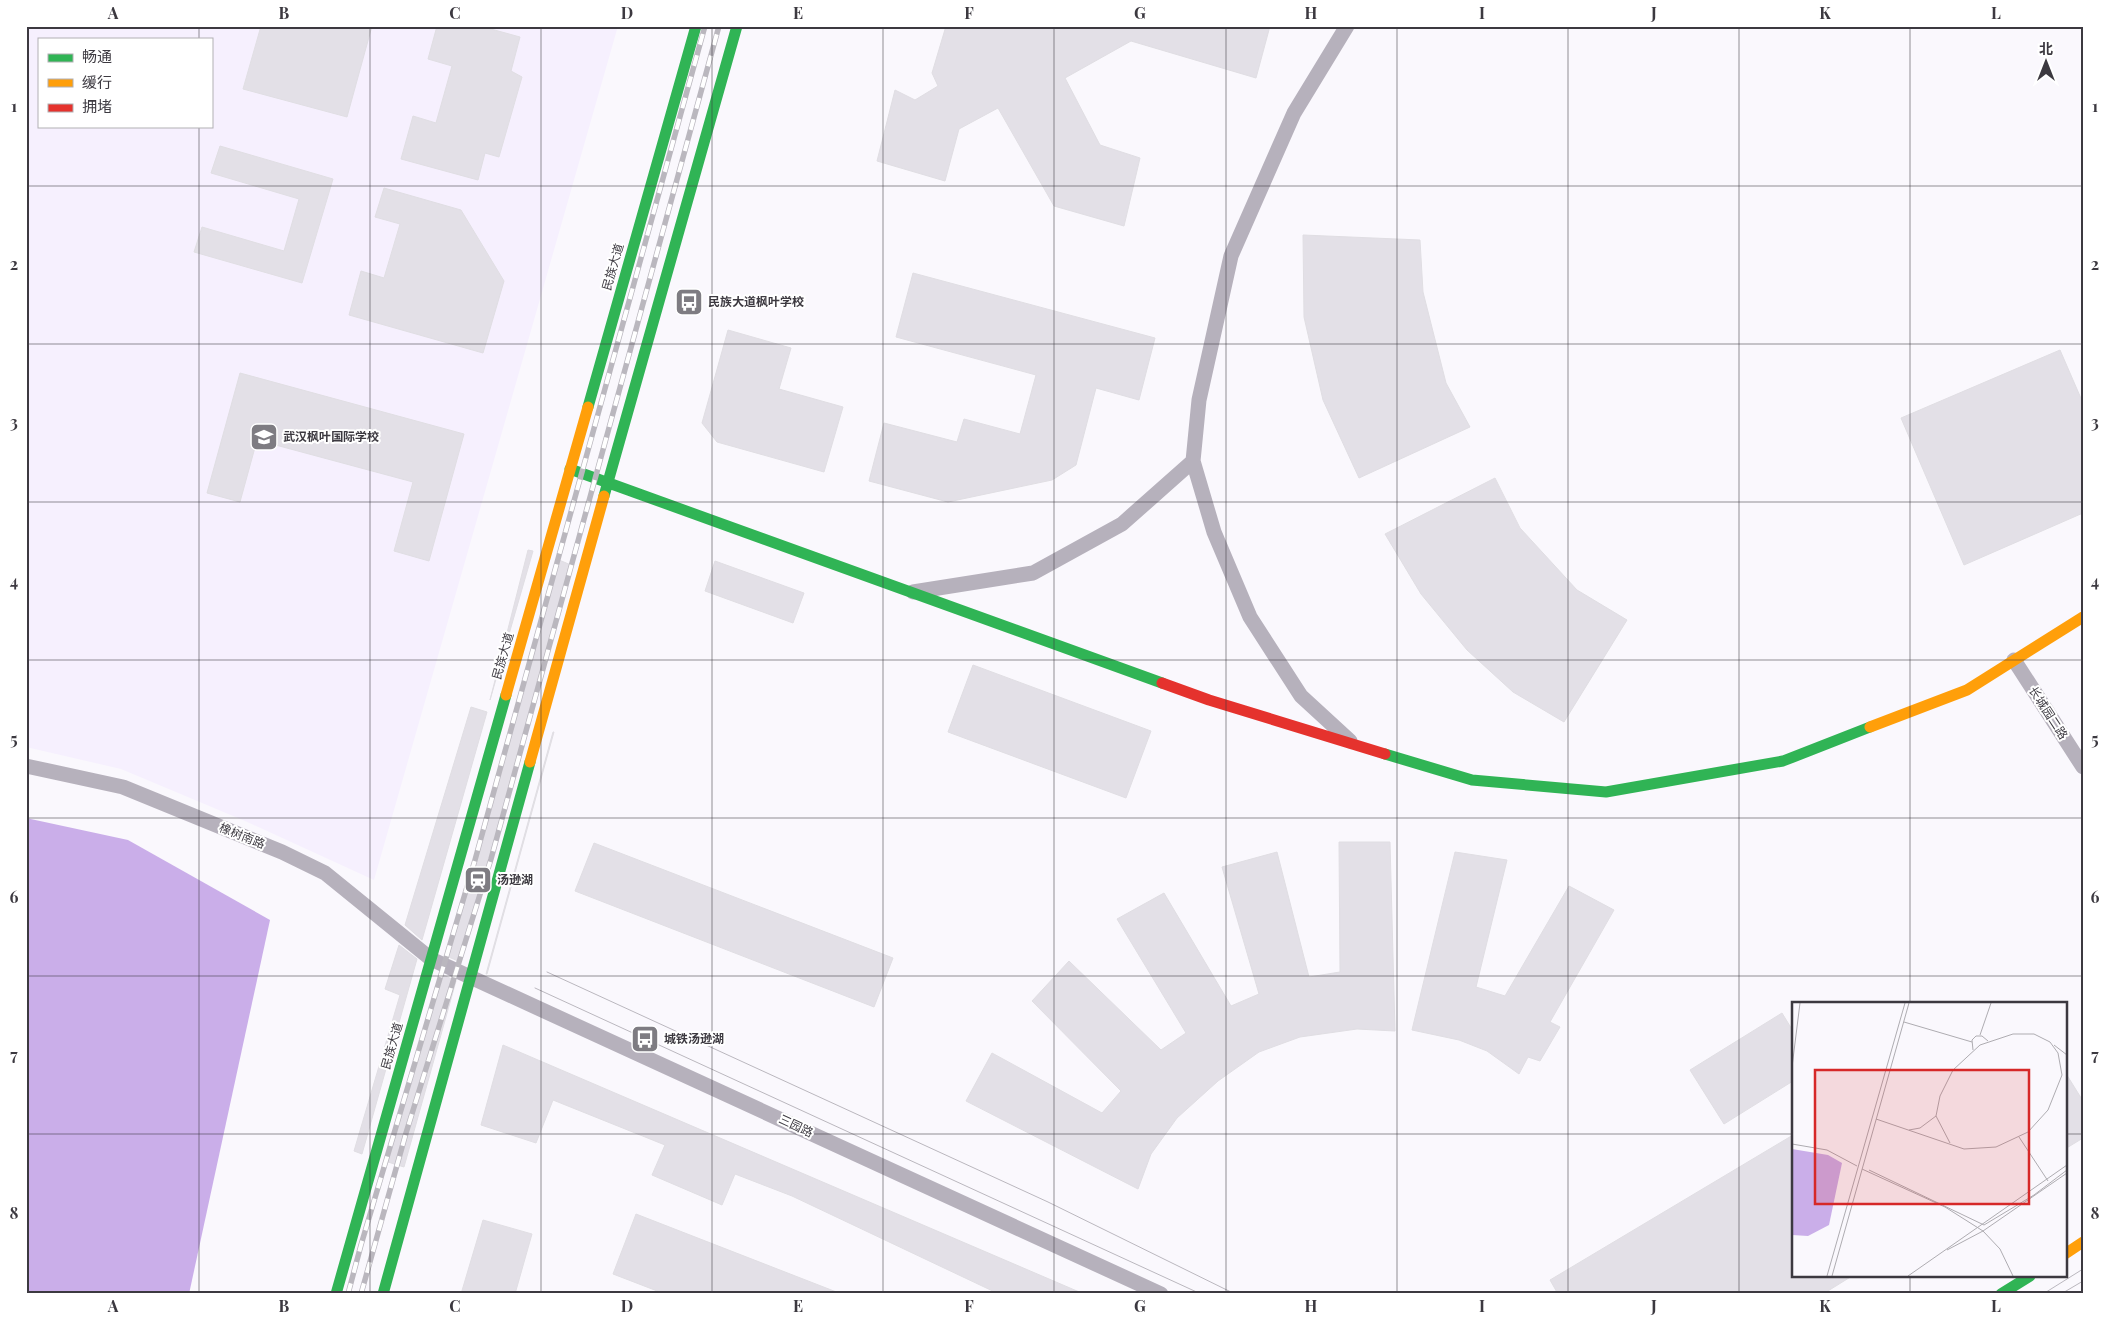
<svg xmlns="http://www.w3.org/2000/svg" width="2109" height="1320" font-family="'Playfair Display','Noto Sans SC',serif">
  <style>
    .built { fill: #f6f0fe; fill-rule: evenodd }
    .water { fill: #caaee9 }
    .building { fill: #e3e0e7; stroke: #e0dee3 }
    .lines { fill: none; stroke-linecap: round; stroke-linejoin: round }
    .street { stroke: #b6b1bc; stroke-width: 15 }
    .fast { stroke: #30b455; stroke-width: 11 }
    .slow { stroke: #ff9f0a; stroke-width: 11 }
    .jam { stroke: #e5322d; stroke-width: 11 }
    .tram { stroke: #bab7be; stroke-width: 1 }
    .rail-casing { stroke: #bab7be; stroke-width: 5.5 }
    .rail { stroke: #fff; stroke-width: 4; stroke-dasharray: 11; stroke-linecap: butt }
    .grid { fill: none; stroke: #3c3940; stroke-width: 1; stroke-opacity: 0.55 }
    .labels { text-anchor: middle; stroke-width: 4; stroke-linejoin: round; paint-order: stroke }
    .street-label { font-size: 12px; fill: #3c3940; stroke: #fff }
    .poi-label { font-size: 12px; font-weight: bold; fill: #3c3940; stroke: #fff; text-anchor: start }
    .inset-road { fill: none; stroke: #aeacb1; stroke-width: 1 }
    .view { fill: #d62828; fill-opacity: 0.15; stroke: #d62828; stroke-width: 2.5 }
    .inset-edge { fill: none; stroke: #3c3940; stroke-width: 2.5 }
    .neatline { fill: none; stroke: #3c3940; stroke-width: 2 }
    .grid-label { font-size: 16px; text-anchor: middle; font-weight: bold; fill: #3c3940 }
  </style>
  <rect width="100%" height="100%" fill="#faf8fd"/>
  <path class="built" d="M26,26h592l-244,854 -129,-59 -124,-52 -95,-22zM39,39h172v87h-172z"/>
  <path class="water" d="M26,818l102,22 142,80 -81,374h-163z"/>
  <path class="building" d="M261,26h111l-25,91 -104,-28z
    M437,26h43l40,11 -9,34 11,6 -23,80 -14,-4 -7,27 -77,-21 12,-43 23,7 16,-57 -24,-7z
    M946,26h324l-14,52 -125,-37 -66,37 35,67 40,13 -16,68 -70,-20 -56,-98 -39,21 -14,52 -68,-20 18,-71 20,10 23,-14 -6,-13z
    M220,146l113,33 -31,104 -108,-31 8,-25 82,24 15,-52 -88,-26z
    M384,188l77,22 43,71 -21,72 -134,-38 12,-44 23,7 16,-54 -25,-7z
    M1303,235l117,5 3,52 23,91 24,44 -111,51 -36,-78 -19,-83z
    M913,273l242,65 -16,62 -43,-12 -20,77 -24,15 -104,22 -79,-21 15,-58 73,19 7,-23 56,15 16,-59 -140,-38z
    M728,330l63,18 -12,41 64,18 -19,65 -107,-30 -15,-19z
    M2060,350l23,53v110l-119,52 -63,-147z
    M240,373l224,61 -35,127 -35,-10 19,-69 -156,-42 -17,62 -33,-9z
    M1495,478l25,50 57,62 50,30 -63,102 -51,-30 -46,-42 -46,-56 -36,-60z
    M528,550l5,1 -43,149z
    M559,560l12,5 -110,397 -15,-6z
    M715,561l89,32 -11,30 -88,-32z
    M973,665l178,66 -25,67 -178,-66z
    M471,707l16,5 -65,228 -17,-15z
    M553,732h1l-67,242h-1z
    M1339,842h51l5,189 -38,-2 -57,8 -41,15 -41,29 -41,37 -26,36 -13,35 -172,-88 26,-48 110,60 19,-22 -89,-90 37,-40 92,89 25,-17 -69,-114 47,-26 67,113 28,-12 -37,-127 55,-15 32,125 31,-5z
    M594,843l299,115 -19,49 -299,-116z
    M1455,852l52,8 -31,127 29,9 64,-110 45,24 -64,112 10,5 -20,34 -12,-4 -9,17 -32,-23 -28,-11 -47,-10z
    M399,945l18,14 -55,195 -8,-3 46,-156 -15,-6z
    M441,974l15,7 -52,186 -16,-5z
    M1782,1013l11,18v50l-69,43 -34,-54z
    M503,1045l581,249h-85l-207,-98 -57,-22 -13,31 -70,-30 13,-30 -112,-45 -17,43 -55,-18z
    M2065,1072l18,29v37l-18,11z
    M1793,1135v141h59l-29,18h-265l-8,-14z
    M636,1214l203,79v1h-174l-52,-20z
    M483,1220l49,14 -17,60h-54z"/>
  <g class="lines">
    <path class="street" d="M1193,461l6,-61 32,-144 63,-143 53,-87
      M913,592l120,-19 89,-49 71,-63 21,71 36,85 51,79 49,45
      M2014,660l69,107
      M26,766l97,21 159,65 43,21 106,86 730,335"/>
    <path class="fast" d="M588,407l108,-381
      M570,469l592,214
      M604,496l133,-470
      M1385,754l87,26 134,12 177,-31 87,-34
      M336,1294l170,-599
      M383,1294l147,-532
      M2001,1294l29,-18"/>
    <path class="slow" d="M506,695l82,-288
      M1870,727l97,-37 116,-73
      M530,762l74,-266
      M2065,1254l18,-12"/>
    <path class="jam" d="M1162,683l47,17 176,54"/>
    <path class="tram" d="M547,972l501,230 187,92
      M535,988l666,306
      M2043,1294l40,-25
      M2061,1294l22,-13"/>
    <g class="rail-casing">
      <path id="rail" d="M348,1294l13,-49 114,-385 230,-834
        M361,1294l45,-161 85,-274 228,-833"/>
    </g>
    <use href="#rail" class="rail"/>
  </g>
  <path class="grid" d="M199,26v13M370,26v1268M541,26v1268M712,26v1268M883,26v1268M1054,26v1268M1226,26v1268M1397,26v1268M1568,26v1268M1739,26v1268M1910,26v978M199,126v1168M26,186h2057M26,344h2057M26,502h2057M26,660h2057M26,818h2057M26,976h2057M26,1134h1767M2065,1134h18M1910,1276v18"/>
  <defs>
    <g id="bus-square" transform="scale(1.4375)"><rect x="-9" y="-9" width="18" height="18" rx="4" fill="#7e7c82" stroke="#fff"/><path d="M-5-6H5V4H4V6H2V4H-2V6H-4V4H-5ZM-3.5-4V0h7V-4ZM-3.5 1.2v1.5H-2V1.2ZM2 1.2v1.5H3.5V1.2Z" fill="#fff"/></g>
    <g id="school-square" transform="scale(1.4375)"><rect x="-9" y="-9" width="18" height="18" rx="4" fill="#7e7c82" stroke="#fff"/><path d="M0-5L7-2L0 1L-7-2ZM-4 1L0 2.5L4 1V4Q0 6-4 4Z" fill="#fff"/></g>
    <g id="station-square" transform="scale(1.4375)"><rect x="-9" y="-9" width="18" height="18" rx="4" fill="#7e7c82" stroke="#fff"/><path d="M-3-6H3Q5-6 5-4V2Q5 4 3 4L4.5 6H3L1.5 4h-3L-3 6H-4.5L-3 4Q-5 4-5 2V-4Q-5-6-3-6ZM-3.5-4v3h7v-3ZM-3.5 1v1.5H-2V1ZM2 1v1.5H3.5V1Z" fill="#fff"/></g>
  </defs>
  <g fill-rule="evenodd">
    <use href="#bus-square" x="689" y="302"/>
    <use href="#school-square" x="264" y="437"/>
    <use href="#station-square" x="478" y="880"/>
    <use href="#bus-square" x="645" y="1039"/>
  </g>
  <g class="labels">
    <g class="street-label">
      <text transform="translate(613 267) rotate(-74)" y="4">民族大道</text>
      <text transform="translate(503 656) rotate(-74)" y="4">民族大道</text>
      <text transform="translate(2048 713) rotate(57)" y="4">长城园二路</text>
      <text transform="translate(242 836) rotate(22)" y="4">橡树南路</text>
      <text transform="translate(392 1046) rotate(-74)" y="4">民族大道</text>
      <text transform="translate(796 1126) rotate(25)" y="4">三园路</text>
    </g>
    <g class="poi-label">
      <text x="708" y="306">民族大道枫叶学校</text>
      <text x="283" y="441">武汉枫叶国际学校</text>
      <text x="497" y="884">汤逊湖</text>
      <text x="664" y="1043">城铁汤逊湖</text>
    </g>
  </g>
  <g transform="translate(1792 1002)">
    <rect width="275" height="275" fill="#faf8fd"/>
    <path d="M0,147l36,6 14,8 -13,62 -21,11 -16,-1z" fill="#caaee9"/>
    <path class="inset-road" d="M112,20l68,20M188,33l11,-32M262,43l13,10M181,48l-1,-10 4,-4h6l6,5M0,65l8,-64M84,117l88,30 32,-2 32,-15 20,-22 14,-35 -4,-22 -8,-11 -16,-8h-21l-33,11 -27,25 -13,26 -4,20M117,128l11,-2 16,-12 14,27M227,135l29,44M0,142l35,6 30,16M70,167l83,38 38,24 17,18 13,27M77,168l115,55 50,-30 33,-25M155,248l36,-19 84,-58M35,274l78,-273M40,274l77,-273M116,274l159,-111"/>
    <path class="view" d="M23,68h214v134h-214z"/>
    <rect width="275" height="275" class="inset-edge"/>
  </g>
  <rect width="2109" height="1320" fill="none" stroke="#ffffff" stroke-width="55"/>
  <rect x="38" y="38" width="175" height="90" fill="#ffffff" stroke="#b1b0b3"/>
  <rect x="48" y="54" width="25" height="8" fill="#30b455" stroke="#b1b0b3"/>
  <text x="82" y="62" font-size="15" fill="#3c3940">畅通</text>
  <rect x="48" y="79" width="25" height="8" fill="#ff9f0a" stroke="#b1b0b3"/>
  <text x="82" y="88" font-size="15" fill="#3c3940">缓行</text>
  <rect x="48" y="104" width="25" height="8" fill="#e5322d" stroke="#b1b0b3"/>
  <text x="82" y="112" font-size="15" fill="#3c3940">拥堵</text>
  <g transform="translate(2046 62)" stroke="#ffffff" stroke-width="4" paint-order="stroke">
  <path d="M0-4L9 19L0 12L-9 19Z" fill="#3c3940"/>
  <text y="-8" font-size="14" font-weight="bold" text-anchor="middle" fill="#3c3940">北</text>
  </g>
  <rect x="28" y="28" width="2054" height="1264" class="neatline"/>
  <g class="grid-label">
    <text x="113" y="19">A</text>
    <text x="284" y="19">B</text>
    <text x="455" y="19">C</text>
    <text x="627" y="19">D</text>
    <text x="798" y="19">E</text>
    <text x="969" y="19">F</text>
    <text x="1140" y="19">G</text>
    <text x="1311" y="19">H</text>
    <text x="1482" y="19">I</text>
    <text x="1654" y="19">J</text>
    <text x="1825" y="19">K</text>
    <text x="1996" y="19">L</text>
    <text x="14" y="112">1</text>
    <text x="2095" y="112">1</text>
    <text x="14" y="270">2</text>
    <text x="2095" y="270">2</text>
    <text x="14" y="428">3</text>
    <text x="2095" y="428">3</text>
    <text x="14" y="587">4</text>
    <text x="2095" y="587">4</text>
    <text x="14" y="745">5</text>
    <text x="2095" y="745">5</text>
    <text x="14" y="903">6</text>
    <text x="2095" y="903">6</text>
    <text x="14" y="1061">7</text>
    <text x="2095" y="1061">7</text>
    <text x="14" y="1219">8</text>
    <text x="2095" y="1219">8</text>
    <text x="113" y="1312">A</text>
    <text x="284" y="1312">B</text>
    <text x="455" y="1312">C</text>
    <text x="627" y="1312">D</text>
    <text x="798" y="1312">E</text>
    <text x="969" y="1312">F</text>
    <text x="1140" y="1312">G</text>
    <text x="1311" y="1312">H</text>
    <text x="1482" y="1312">I</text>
    <text x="1654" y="1312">J</text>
    <text x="1825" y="1312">K</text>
    <text x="1996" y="1312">L</text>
  </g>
</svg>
